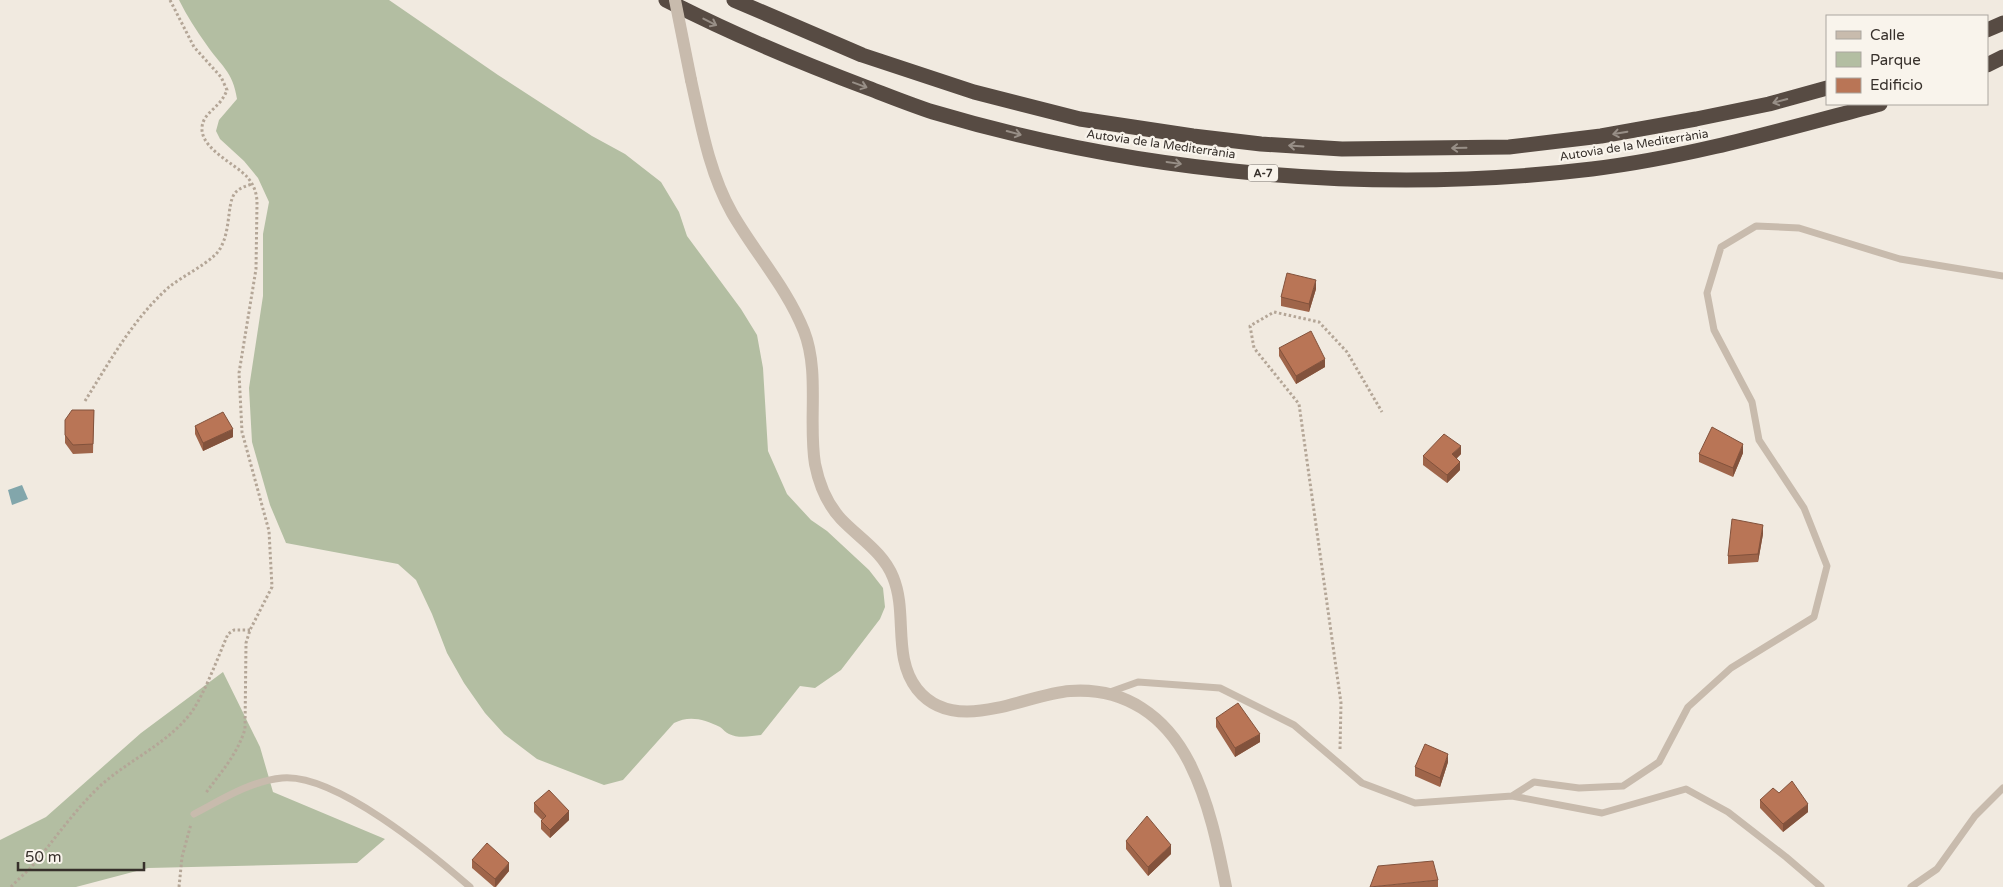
<svg xmlns="http://www.w3.org/2000/svg" width="2003" height="887" font-family="'Varela Round',sans-serif">
  <style>
    .green { fill: #b3bea2 }
    .water { fill: #82a6ab }
    .lines { fill: none; stroke-linecap: round; stroke-linejoin: round }
    .path { stroke: #b4a697; stroke-width: 3; stroke-dasharray: 2.5 2.5; stroke-linecap: butt }
    .service { stroke: #c8bbad; stroke-width: 7 }
    .tertiary { stroke: #c8bbad; stroke-width: 12 }
    .motorway { stroke: #574b43; stroke-width: 15 }
    .tertiary-bridge { stroke: #c8bbad; stroke-width: 12 }
    .wall { fill: #9f654a }
    .shaded-wall { fill: #82523c }
    .building { fill: #b97556; stroke: #82523c }
    .oneway { stroke: #988f87 }
    .labels { text-anchor: middle; stroke-width: 4.5; stroke-linejoin: round; paint-order: stroke }
    .shield { fill: #f9f4ec; stroke: #716b65; stroke-width: 1 }
    .shield-label { font-size: 11px; font-weight: bold; fill: #37302b }
    .street-label { font-size: 12px; fill: #37302b; stroke: #f9f4ec }
  </style>
  <rect width="100%" height="100%" fill="#f1eae0"/>
  <path class="green" d="M179,0h210l109,75 94,61 33,18 36,28 18,30 8,24 54,73 16,26 6,33 5,83 19,43 24,26 16,11 42,39 14,18 2,19 -5,12 -39,51 -26,18 -15,-2 -39,49c-10,1 -22,4 -32,-1 -3,-1 -6,-5 -9,-7 -16,-8 -31,-12 -46,-4l-51,57 -19,5 -67,-26 -33,-25 -19,-21 -21,-30 -17,-30 -15,-39 -16,-34 -18,-16 -112,-21 -16,-38 -18,-63 -3,-54 14,-92v-62l6,-32 -11,-24 -14,-17 -24,-22 -4,-8 3,-11 18,-21c-4,-28 -17,-34 -31,-55 -10,-14 -19,-28 -27,-44z
    M223,672l37,75 13,45 112,47 -28,24 -209,5 -72,19h-76v-47l46,-23 95,-84z"/>
  <path class="water" d="M22,485l6,14 -16,6 -4,-15z"/>
  <g class="lines">
    <path class="path" d="M170,0l24,47 27,30 6,13c-6,16 -18,20 -23,30 -12,26 32,43 44,58 6,7 9,16 9,25l-1,66 -17,104 3,59 27,99 3,56 -22,43 -4,13 -1,86c-8,26 -24,43 -40,65
      M85,401c25,-40 48,-82 84,-114 14,-11 35,-21 47,-33 16,-17 10,-50 19,-61 4,-5 11,-7 17,-9
      M1340,749l1,-46 -42,-299 -45,-56 -4,-22 24,-14 45,10 28,30 35,60
      M11,887c7,-8 15,-14 22,-22 22,-26 41,-54 66,-78 29,-27 71,-44 94,-77 13,-20 25,-53 35,-76l6,-4h16
      M179,887l3,-30 9,-33"/>
    <path class="service" d="M1110,692l28,-10 82,6 74,37 68,58 53,20 97,-7 90,17 84,-24 42,23 58,45 35,30
      M1512,796l22,-14 45,6 44,-2 36,-24 29,-55 43,-39 83,-51 13,-51 -23,-58 -45,-68 -7,-38 -38,-72 -7,-37 14,-46 35,-21 43,2 101,31 103,17
      M194,814c27,-14 56,-33 88,-36 53,-5 149,75 188,109
      M1911,887l26,-18 38,-53 28,-28"/>
    <path class="tertiary" d="M691,80c10,45 18,92 41,133 23,40 55,75 72,118 16,41 4,91 11,133 4,20 13,41 26,55 18,19 42,33 52,58 15,36 -1,80 24,112 38,48 108,5 153,2 55,-4 96,25 120,73 19,38 28,82 36,123"/>
    <path class="motorway" d="M666,0c66,34 133,62 202,88 21,8 43,17 65,24 208,62 443,83 659,57 98,-12 193,-40 288,-65
      M734,0l128,55 112,37 106,27 113,17 68,8 81,5 167,-2 92,-11 95,-17 73,-15 58,-16
      M1987,30l16,-7
      M1987,65l16,-8"/>
    <path class="tertiary-bridge" d="M675,0l16,80"/>
  </g>
  <path class="wall" d="M1316,289l-7,23 -28,-6v-9z
    M1279,348l46,19 -29,17 -17,-28z
    M94,410l-1,43 -20,1 -8,-11v-23z
    M195,426l38,11 -30,14 -8,-17z
    M1743,453l-10,24 -34,-15v-8z
    M1461,454l-4,4 3,12 -13,13 -24,-18v-9z
    M1763,534l-5,28 -30,2v-8z
    M1216,718l44,24 -25,15 -19,-30z
    M1448,762l-8,25 -25,-11v-9z
    M1779,793l29,19 -25,20 -23,-24v-8z
    M534,803l35,17 -19,18 -9,-9v-8l1,-1 -8,-8z
    M1126,841l45,13 -23,22 -22,-27z
    M472,860l37,11 -13,16h-2l-22,-19z
    M1438,880v7h-68z"/>
  <path class="shaded-wall" d="M1316,280v9l-7,23v-8z
    M1325,359v8l-29,17v-8z
    M233,429v8l-30,14v-8z
    M1743,444v9l-10,24v-9z
    M1461,446v8l-9,9v-9z
    M1460,462v8l-13,13v-8z
    M1763,525v9l-5,28v-8z
    M1260,734v8l-25,15v-9z
    M1448,754v8l-8,25v-9z
    M1808,804v8l-25,20v-8z
    M569,811v9l-19,18v-8z
    M1171,845v9l-23,22v-9z
    M509,863v8l-14,16v-8z"/>
  <path class="building" d="M1287,273l29,7 -7,24 -28,-7z
    M1311,331l14,28 -29,17 -17,-28z
    M72,410h22l-1,34 -20,1 -8,-10v-15z
    M223,412l10,17 -30,14 -8,-17z
    M1712,427l31,17 -10,24 -34,-14z
    M1444,434l17,12 -9,8 8,8 -13,13 -24,-19z
    M1732,519l31,6 -5,29 -30,2z
    M1238,703l22,31 -25,14 -19,-30z
    M1425,744l23,10 -8,24 -25,-11z
    M1792,781l16,23 -25,20 -23,-24 13,-12 6,5z
    M549,790l20,21 -19,19 -9,-9 5,-5 -12,-13z
    M1147,816l24,29 -23,22 -22,-26z
    M487,843l22,20 -14,16 -23,-19z
    M1433,861l5,19 -68,7 8,-21z"/>
  <defs><path id="oneway-shaft" d="M-6 0H5M1.5-3L5.5 0L1.5 3" fill="none" stroke-width="1.6" stroke-linecap="round" stroke-linejoin="round" transform="scale(1.25)"/></defs>
  <g class="oneway">
    <use href="#oneway-shaft" transform="translate(710 22) rotate(27)"/>
    <use href="#oneway-shaft" transform="translate(860 85) rotate(20)"/>
    <use href="#oneway-shaft" transform="translate(1780 101) rotate(165)"/>
    <use href="#oneway-shaft" transform="translate(1014 133) rotate(15)"/>
    <use href="#oneway-shaft" transform="translate(1620 133) rotate(170)"/>
    <use href="#oneway-shaft" transform="translate(1296 146) rotate(-176)"/>
    <use href="#oneway-shaft" transform="translate(1459 148) rotate(179)"/>
    <use href="#oneway-shaft" transform="translate(1174 163) rotate(8)"/>
  </g>
  <g class="labels">
    <rect class="shield" x="1248" y="164.5" width="30" height="17" rx="4"/>
    <g class="shield-label">
      <text x="1263" y="177">A-7</text>
    </g>
    <g class="street-label">
      <text transform="translate(1161 144) rotate(8)" y="4">Autovia de la Mediterrània</text>
      <text transform="translate(1634 145) rotate(-9)" y="4">Autovia de la Mediterrània</text>
    </g>
  </g>
  <rect x="1826" y="15" width="162" height="90" fill="#f9f4ec" stroke="#aba69f"/>
  <rect x="1836" y="31" width="25" height="8" fill="#c8bbad" stroke="#aba69f"/>
  <text x="1870" y="40" font-size="15" fill="#37302b">Calle</text>
  <rect x="1836" y="52" width="25" height="15" fill="#b3bea2" stroke="#aba69f"/>
  <text x="1870" y="65" font-size="15" fill="#37302b">Parque</text>
  <rect x="1836" y="78" width="25" height="15" fill="#b97556" stroke="#aba69f"/>
  <text x="1870" y="90" font-size="15" fill="#37302b">Edificio</text>
  <path d="M18 862v8h126v-8" fill="none" stroke="#37302b" stroke-width="2.5"/>
  <text x="25" y="862" font-size="15" fill="#37302b" stroke="#f9f4ec" stroke-width="4" paint-order="stroke">50 m</text>
</svg>
